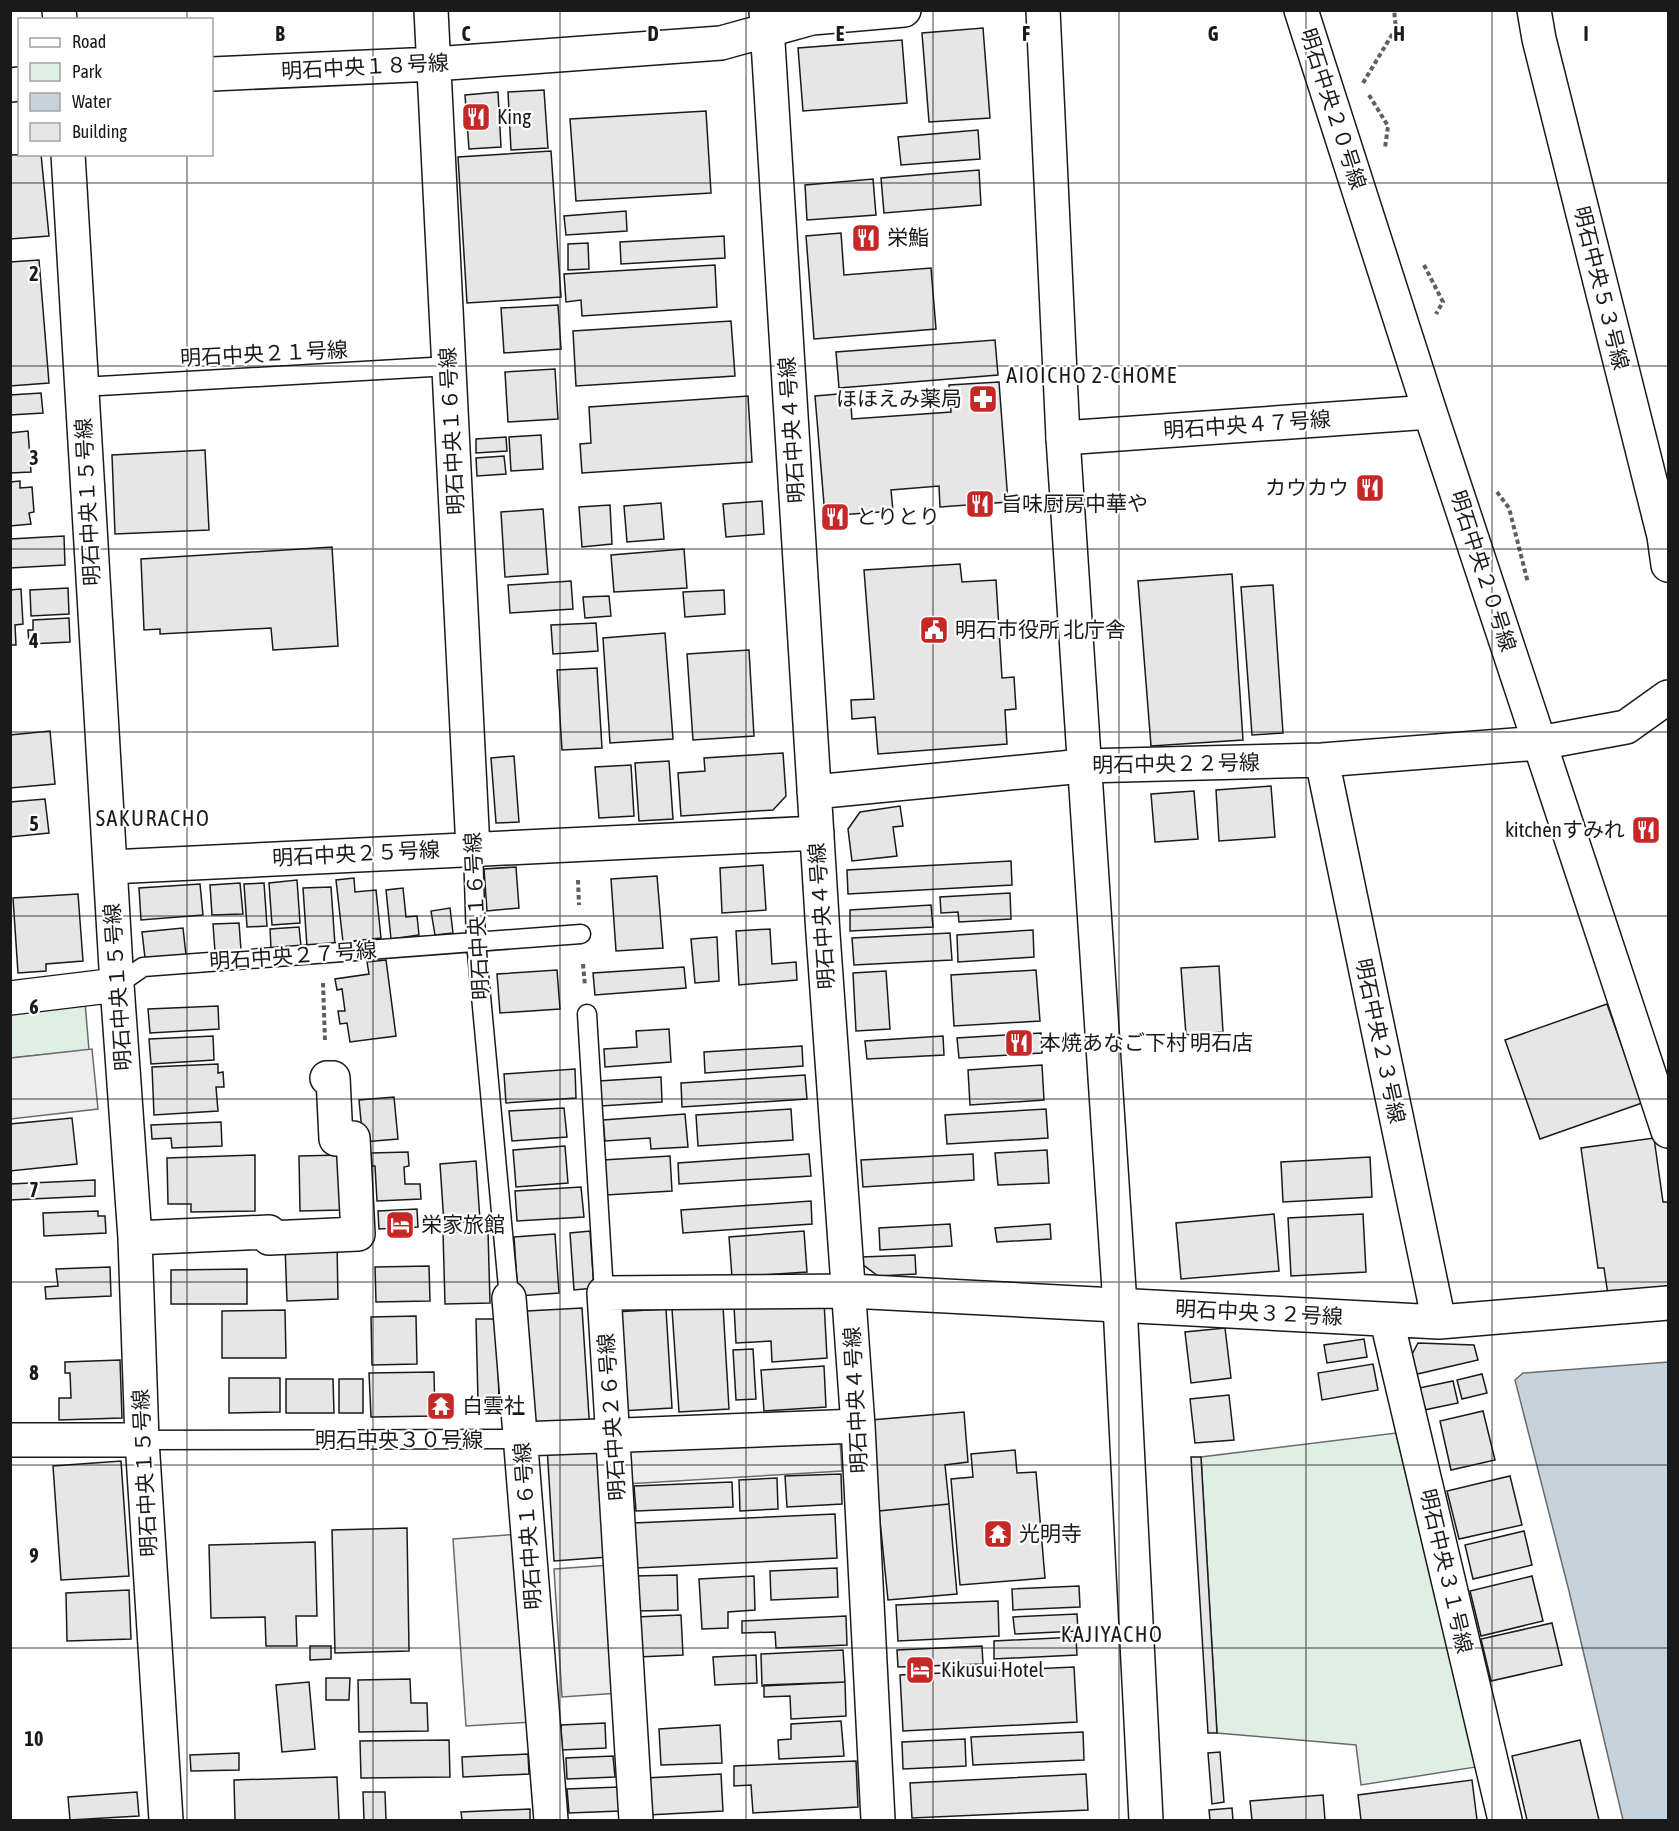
<svg xmlns="http://www.w3.org/2000/svg" width="1679" height="1831" font-family="'Asap Condensed','Noto Sans JP',sans-serif">
  <style>
    .green { fill: #e0efe3; stroke: #6a6a6a; stroke-width: 1.5 }
    .parking { fill: #ededed; stroke: #6a6a6a; stroke-width: 1.5 }
    .water { fill: #c6d2dc; stroke: #6a6a6a; stroke-width: 1.5 }
    .building { fill: #e6e6e6; stroke: #1a1a1a; stroke-width: 1.5 }
    .lines { fill: none; stroke-linecap: round; stroke-linejoin: round }
    .service-casing { stroke: #1a1a1a; stroke-width: 21 }
    .minor-casing { stroke: #1a1a1a; stroke-width: 36 }
    .tertiary-casing { stroke: #1a1a1a; stroke-width: 36 }
    .path { stroke: #5f5f5f; stroke-width: 4; stroke-dasharray: 4.5 3; stroke-linecap: butt }
    .service { stroke: #fff; stroke-width: 18 }
    .minor { stroke: #fff; stroke-width: 33 }
    .tertiary { stroke: #fff; stroke-width: 33 }
    .grid { fill: none; stroke: #1a1a1a; stroke-width: 1.5; stroke-opacity: 0.55 }
    .labels { text-anchor: middle; stroke-width: 4.5; stroke-linejoin: round; paint-order: stroke }
    .street-label { font-size: 21px; fill: #1a1a1a; stroke: #fff }
    .poi-label { font-size: 21px; fill: #1a1a1a; stroke: #fff; text-anchor: start }
    .neighbourhood-label { font-size: 22px; letter-spacing: 1.5px; fill: #1a1a1a; stroke: #fff }
    .grid-label { font-size: 20px; text-anchor: middle; font-weight: bold; fill: #1a1a1a; stroke: #fff; stroke-width: 4.5; stroke-linejoin: round; paint-order: stroke }
  </style>
  <rect width="100%" height="100%" fill="#fff"/>
  <path class="green" d="M85,1002l4,48 -78,8 -1,-48z
    M1396,1433l80,334 -115,18 -5,-40 -139,-12 -16,-276z"/>
  <path class="parking" d="M92,1049l6,60 -87,10v-61z
    M840,1439l2,32 -216,13 -2,-32z
    M520,1534l12,188 -66,4 -13,-187z
    M611,1565l8,128 -57,4 -8,-128z"/>
  <path class="water" d="M1668,1362v458h-45l-54,-229 -54,-211 8,-7z"/>
  <path class="building" d="M983,28l7,90 -61,4 -7,-89z
    M902,40l5,63 -104,8 -5,-63z
    M544,90l4,58 -37,2 -3,-58z
    M498,92l3,55 -32,2 -4,-54z
    M706,111l5,82 -135,8 -6,-82z
    M978,130l2,29 -79,6 -3,-28z
    M551,151l10,146 -94,6 -9,-146z
    M41,154l8,82 -39,3v-84z
    M979,170l2,35 -97,8 -3,-35z
    M873,179l3,36 -69,5 -2,-35z
    M626,211l1,20 -61,4 -2,-19z
    M841,233l3,42 87,-7 5,61 -122,10 -8,-103z
    M724,236l1,22 -104,6 -1,-22z
    M588,243l1,26 -21,1v-26z
    M39,260l10,123 -39,3v-124z
    M715,265l2,42 -135,9 -1,-16 -15,2 -2,-28z
    M558,305l3,44 -57,4 -3,-45z
    M731,321l4,55 -159,10 -3,-55z
    M995,340l3,35 -159,13 -3,-36z
    M555,369l3,50 -50,3 -3,-50z
    M999,382l9,120 -68,5 -1,-21 -48,4 2,21 -68,5 -10,-120 35,-3 2,26 99,-7 -2,-27z
    M41,393l2,20 -33,2v-20z
    M748,396l4,66 -170,11 -2,-29 11,-1 -2,-36z
    M28,431l3,41 -21,1v-40z
    M541,435l2,34 -32,2 -2,-34z
    M506,437l1,14 -31,2v-14z
    M205,450l4,80 -94,4 -3,-79z
    M504,456l2,18 -29,2 -1,-18z
    M20,481v7l12,-1 2,25 -5,1 2,11 -21,2v-44z
    M762,501l2,33 -38,3 -3,-33z
    M661,503l3,36 -37,3 -3,-36z
    M610,505l2,39 -30,3 -3,-40z
    M543,509l5,65 -43,3 -4,-65z
    M64,536l1,29 -55,3v-29z
    M332,547l6,99 -65,4 -2,-22 -111,6v-5l-16,1 -3,-71z
    M684,549l3,39 -73,4 -3,-37z
    M960,564l2,18 34,-2 6,98 12,-1 2,32 -11,1 2,34 -129,10 -3,-37 -23,2 -1,-19 23,-1 -10,-129z
    M1232,574l11,166 -92,6 -13,-165z
    M571,581l2,28 -63,4 -2,-28z
    M1273,585l10,148 -31,2 -11,-148z
    M68,588l1,26 -38,2 -1,-26z
    M21,589l2,35 -8,1 1,20h-6v-55z
    M724,590l1,24 -40,3 -2,-25z
    M609,596l2,20 -26,2 -2,-21z
    M69,618l1,24 -41,2 -1,-14h5v-10z
    M596,623l2,28 -45,3 -2,-29z
    M665,633l8,106 -63,4 -7,-105z
    M749,650l5,86 -61,4 -6,-86z
    M597,668l5,80 -40,2 -5,-80z
    M50,731l5,53 -45,4v-53z
    M783,753l3,43 -13,14 -92,6 -3,-43 27,-2 -1,-13z
    M514,756l5,66 -23,1 -5,-65z
    M669,761l4,58 -34,2 -4,-58z
    M631,765l3,51 -35,2 -4,-51z
    M1271,786l4,51 -56,4 -3,-51z
    M1194,791l4,48 -43,3 -4,-48z
    M45,799l4,34 -39,4v-35z
    M900,806l3,20 -10,1 4,29 -45,5 -4,-32 12,-17z
    M1011,861l1,24 -164,9 -1,-24z
    M763,865l3,45 -44,3 -2,-45z
    M516,867l3,41 -32,3 -3,-42z
    M657,876l6,72 -47,3 -5,-72z
    M354,878l1,14 21,-2 5,48 -38,4 -7,-62z
    M297,880l3,43 -28,2 -3,-42z
    M240,883l3,31 -31,1 -2,-30z
    M264,883l3,43 -20,1 -3,-43z
    M200,884l3,31 -62,5 -2,-32z
    M331,887l4,58 -28,2 -4,-59z
    M403,888l3,29 11,-1 2,19 -28,4 -5,-49z
    M1010,893l1,26 -52,3 -1,-10 -17,1 -1,-16z
    M78,894l5,67 -37,3v7l-28,2 -5,-75z
    M931,905l2,22 -83,4v-21z
    M450,908l3,25 -18,2 -4,-24z
    M239,923l2,27 -26,2 -2,-28z
    M299,927l2,19 -30,2 -1,-19z
    M183,928l3,27 -41,3 -3,-26z
    M770,929l2,35 24,-2 1,18 -58,5 -3,-54z
    M1033,930l1,27 -76,5 -1,-27z
    M950,933l2,27 -98,5 -2,-27z
    M717,937l2,44 -24,2 -4,-44z
    M386,960l10,76 -46,6 -3,-19 -7,1 -2,-13h7l-3,-22 -5,1 -2,-11 34,-5 -2,-12z
    M1219,966l4,66 -37,3 -5,-67z
    M684,967l2,21 -91,7 -2,-22z
    M557,970l3,39 -60,4 -3,-39z
    M1036,970l4,51 -86,5 -3,-51z
    M886,971l4,58 -34,2 -3,-58z
    M1607,1004l35,99 -102,36 -35,-99z
    M218,1006l1,23 -69,4 -2,-24z
    M669,1029l2,33 -66,5 -1,-18 33,-2 -1,-16z
    M1041,1033l1,20 -83,5 -2,-20z
    M213,1036l1,24 -63,4 -2,-25z
    M943,1036l1,19 -77,4 -2,-18z
    M802,1046l1,20 -98,7 -1,-21z
    M218,1064v9l5,-1 1,15h-8l2,24 -64,4 -2,-48z
    M1042,1065l2,35 -74,5 -2,-35z
    M575,1069l1,29 -70,5 -2,-29z
    M805,1075l2,24 -125,8 -1,-24z
    M661,1077l1,25 -61,4 -2,-25z
    M394,1097l4,42 -35,3 -4,-42z
    M564,1108l3,29 -55,4 -3,-30z
    M791,1109l2,31 -95,6 -2,-31z
    M1046,1109l2,29 -101,6 -2,-29z
    M685,1114l3,33 -37,2 -1,-11 -45,3 -2,-21z
    M72,1118l5,46 -67,7v-47z
    M221,1122l1,24 -50,2 -1,-10 -19,1 -1,-14z
    M1654,1138l9,64h5v84l-60,9 -4,-27h-6l-17,-120z
    M565,1146l3,37 -52,4 -3,-37z
    M1047,1150l2,33 -51,2 -3,-32z
    M408,1152l1,14 -5,1 1,17h15l1,15 -44,2 -2,-35h-3l-1,-13z
    M809,1154l2,22 -132,8 -1,-21z
    M973,1154l1,26 -111,7 -2,-27z
    M255,1155v56l-64,1v-8h-23l-1,-46z
    M340,1155l2,55 -42,1 -1,-55z
    M670,1156l2,35 -66,4 -3,-35z
    M1370,1157l2,40 -89,5 -2,-40z
    M476,1161l4,60 -36,3 -4,-60z
    M95,1180v16l-85,4v-16z
    M581,1187l3,30 -67,4 -2,-30z
    M811,1201l1,23 -129,9 -2,-23z
    M417,1209l1,18 -39,2 -1,-18z
    M98,1211v5h7l1,17 -62,3 -1,-23z
    M1274,1214l5,57 -98,8 -5,-56z
    M1363,1214l3,58 -75,4 -3,-58z
    M950,1224l2,22 -72,4 -1,-22z
    M1050,1224l1,15 -54,3 -2,-14z
    M488,1231l2,72 -45,1 -2,-72z
    M590,1231l4,57 -20,2 -4,-57z
    M804,1231l3,41 -75,5 -3,-40z
    M555,1234l4,59 -41,3 -4,-59z
    M337,1243l1,56 -51,2 -2,-56z
    M915,1255l1,19 -38,2 -16,-12 -1,-7z
    M429,1266l1,35 -54,1 -1,-35z
    M110,1267l1,29 -65,3 -1,-12 13,-1 -2,-17z
    M247,1269v35h-76v-34z
    M824,1301l3,57 -55,4 -1,-21 -35,2 -2,-37z
    M723,1306l6,103 -50,3 -7,-103z
    M582,1308l8,124 -55,3 -8,-124z
    M666,1309l6,99 -52,3 -6,-99z
    M285,1310l1,48h-64v-47z
    M416,1316l1,48 -45,1 -1,-48z
    M476,1319h21l2,81 -21,1z
    M1225,1328l6,50 -40,5 -6,-51z
    M1364,1339l3,18 -40,6 -3,-18z
    M1418,1343l56,2 4,15 -65,15 -4,-15z
    M753,1349l3,50 -20,1 -3,-50z
    M120,1360l2,58 -63,2v-22h12l-1,-25h-5v-11z
    M1373,1364l5,26 -56,10 -4,-27z
    M824,1366l2,41 -62,4 -3,-41z
    M434,1372l1,44 -64,1 -2,-44z
    M1482,1374l5,19 -25,6 -5,-19z
    M229,1378h51v34l-51,1z
    M286,1379h47l1,34h-48z
    M339,1379h24v34h-24z
    M1453,1381l5,22 -34,7 -5,-22z
    M1229,1395l5,45 -39,3 -5,-44z
    M1483,1411l12,49 -44,10 -11,-49z
    M964,1412l4,50 -23,3 4,39 -70,7 -8,-91z
    M601,1443l7,114 -54,4 -7,-115z
    M1015,1450l2,23 19,-1 9,106 -85,7 -9,-106 22,-2 -2,-23z
    M1191,1457h10l16,276h-9z
    M121,1461l8,115 -68,4 -8,-114z
    M841,1474l1,30 -55,3 -2,-31z
    M1510,1476l12,49 -63,14 -12,-48z
    M777,1478l1,31 -38,2 -1,-31z
    M732,1482l1,25 -97,4 -2,-25z
    M949,1504l8,90 -69,6 -9,-89z
    M835,1514l2,44 -200,10 -3,-45z
    M407,1528l2,123 -74,2 -3,-123z
    M1524,1531l8,34 -59,14 -8,-34z
    M315,1542l2,74h-21l1,30h-31l-1,-29 -54,1 -2,-73z
    M837,1568l1,29 -67,3 -1,-29z
    M677,1575l1,35 -40,1 -2,-35z
    M754,1576l1,34 -27,2v16l-26,1 -3,-50z
    M1532,1576l11,45 -62,15 -11,-45z
    M1079,1586l1,21 -67,3 -1,-21z
    M129,1590l2,49 -64,2 -1,-48z
    M998,1601l1,35 -101,5 -2,-36z
    M1077,1614l1,17 -63,3 -2,-17z
    M681,1615l2,40 -45,2 -2,-40z
    M846,1616l1,29 -71,3 -1,-16 -33,1v-12z
    M1552,1623l10,42 -71,16 -10,-42z
    M1076,1637l1,18 -83,4v-18z
    M310,1646h21v13l-21,1z
    M982,1646l1,18 -85,3 -1,-17z
    M843,1650l2,32 -83,4 -1,-32z
    M756,1655l1,28 -42,2 -2,-28z
    M1074,1667l3,55 -174,9 -3,-56z
    M326,1678h24l-1,22h-23z
    M410,1679l1,24h16l1,28 -69,1 -1,-52z
    M309,1682l6,67 -33,3 -6,-67z
    M845,1682l1,34 -55,3 -1,-23 -26,1v-12z
    M841,1721l3,35 -65,3 -1,-19 13,-1v-15z
    M605,1723l1,25 -44,2 -1,-25z
    M720,1725l2,38 -61,2 -2,-36z
    M1083,1732l1,28 -111,5 -2,-28z
    M965,1739l1,27 -63,3 -1,-27z
    M449,1740l1,37 -89,1 -1,-37z
    M1580,1740l19,80h-72l-15,-64z
    M1220,1752l4,50 -12,2 -4,-51z
    M239,1753v17l-48,1 -1,-16z
    M528,1754l1,20 -66,3 -1,-20z
    M613,1756l2,21 -48,2 -1,-21z
    M856,1761l2,46 -105,6 -2,-28 -17,1v-20z
    M721,1774l2,37 -75,4 -2,-37z
    M1086,1774l2,36 -176,8 -2,-35z
    M337,1777l2,43h-104l-1,-40z
    M1472,1780l5,40h-116l-3,-25z
    M619,1787l1,24 -51,2 -2,-24z
    M137,1792l2,24 -69,4 -2,-23z
    M363,1792h22l1,28h-22z
    M1323,1795l2,25h-73l-2,-19z
    M1232,1808l1,12h-23l-1,-10z
    M530,1809v11h-68l-1,-8z"/>
  <g class="lines">
    <g class="service-casing">
      <path id="service" d="M82,387l367,-21
        M473,849l3,93 33,356
        M117,985l26,-18 438,-33
        M587,1014l17,279
        M142,1440l380,-1"/>
    </g>
    <g class="minor-casing">
      <path id="minor" d="M59,10l1,10
        M431,10l42,839
        M766,10l57,924 35,492 20,394
        M1301,10l129,402 238,719
        M1534,10l5,29 125,497 4,29
        M212,74l222,-10 287,-21 91,-25 92,-8
        M10,85l10,-1
        M68,154l49,831 18,253 7,202 24,380
        M1063,438l367,-26
        M1322,760l117,562
        M814,792l269,-26 239,-6 217,-17 87,-16 42,-30
        M110,867l707,-34
        M10,998l107,-13
        M135,1238l134,-6v6l89,-4 -5,-96 -17,1 -3,-61h-6
        M509,1298l42,522
        M1387,1321l118,499
        M522,1439l336,-13
        M10,1440h132
        M636,1820l-32,-527 246,-2 589,31 229,-19"/>
    </g>
    <g class="tertiary-casing">
      <path id="tertiary" d="M1043,10l20,428 57,867 26,515"/>
    </g>
    <path class="path" d="M1363,83l33,-55 -2,-18
      M1369,95l19,31 -3,22
      M1424,265l19,37 -7,12
      M1497,492l12,16 19,75
      M578,880l1,25
      M583,964l2,22
      M323,983l2,58"/>
    <use href="#service" class="service"/>
    <use href="#minor" class="minor"/>
    <use href="#tertiary" class="tertiary"/>
  </g>
  <path class="grid" d="M187,10v10M373,10v1810M560,10v1810M746,10v1810M933,10v1810M1119,10v1810M1306,10v1810M1492,10v1810M187,154v1666M10,183h1658M10,366h1658M10,549h1658M10,732h1658M10,916h1658M10,1099h1658M10,1282h1658M10,1465h1658M10,1648h1658"/>
  <defs>
    <g id="restaurant-square" transform="scale(1.5)"><rect x="-9" y="-9" width="18" height="18" rx="4" fill="#c62828" stroke="#fff"/><path d="M-5-6h1v4h1v-4h1v4h1v-4h1v5L-1.5 .5V6h-2V.5L-5-1ZM5-6V6H3V1.5H1.5Q1.5-4 5-6Z" fill="#fff"/></g>
    <g id="pharmacy-square" transform="scale(1.5)"><rect x="-9" y="-9" width="18" height="18" rx="4" fill="#c62828" stroke="#fff"/><path d="M-2-6h4v4h4v4h-4v4h-4v-4h-4v-4h4Z" fill="#fff"/></g>
    <g id="civic-square" transform="scale(1.5)"><rect x="-9" y="-9" width="18" height="18" rx="4" fill="#c62828" stroke="#fff"/><path d="M-.6-6.5H3V-4.5H.6V-3L4-1V1h2V6H-6V1h2V-1L-.6-3ZM-1.2 2.5V6h2.4V2.5Z" fill="#fff"/></g>
    <g id="hotel-square" transform="scale(1.5)"><rect x="-9" y="-9" width="18" height="18" rx="4" fill="#c62828" stroke="#fff"/><path d="M-6-4.5h1.5V1H6V5H4.5V3h-9V5H-6ZM-4 0a1.8 1.8 0 1 1 3.6 0ZM.5 0V-2.5h3Q6-2.5 6 0Z" fill="#fff"/></g>
    <g id="temple-square" transform="scale(1.5)"><rect x="-9" y="-9" width="18" height="18" rx="4" fill="#c62828" stroke="#fff"/><path d="M0-6L5-2H3V0L6.5 2.5H4V6H1.5V3h-3V6H-4V2.5H-6.5L-3 0V-2H-5Z" fill="#fff"/></g>
  </defs>
  <g fill-rule="evenodd">
    <use href="#restaurant-square" x="476" y="117"/>
    <use href="#restaurant-square" x="866" y="238"/>
    <use href="#pharmacy-square" x="983" y="399"/>
    <use href="#restaurant-square" x="1370" y="488"/>
    <use href="#restaurant-square" x="980" y="504"/>
    <use href="#restaurant-square" x="835" y="517"/>
    <use href="#civic-square" x="934" y="630"/>
    <use href="#restaurant-square" x="1646" y="830"/>
    <use href="#restaurant-square" x="1019" y="1043"/>
    <use href="#hotel-square" x="400" y="1225"/>
    <use href="#temple-square" x="441" y="1406"/>
    <use href="#temple-square" x="998" y="1534"/>
    <use href="#hotel-square" x="920" y="1670"/>
  </g>
  <g class="labels">
    <g class="street-label">
      <text transform="translate(365 67) rotate(-3)" y="7">明石中央１８号線</text>
      <text transform="translate(1333 109) rotate(72)" y="7">明石中央２０号線</text>
      <text transform="translate(1601 288) rotate(76)" y="7">明石中央５３号線</text>
      <text transform="translate(264 354) rotate(-3)" y="7">明石中央２１号線</text>
      <text transform="translate(1247 425) rotate(-4)" y="7">明石中央４７号線</text>
      <text transform="translate(792 430) rotate(-94)" y="7">明石中央４号線</text>
      <text transform="translate(452 431) rotate(-93)" y="7">明石中央１６号線</text>
      <text transform="translate(88 502) rotate(-93)" y="7">明石中央１５号線</text>
      <text transform="translate(1483 571) rotate(72)" y="7">明石中央２０号線</text>
      <text transform="translate(1176 764) rotate(-1)" y="7">明石中央２２号線</text>
      <text transform="translate(356 854) rotate(-3)" y="7">明石中央２５号線</text>
      <text transform="translate(477 916) rotate(-93)" y="7">明石中央１６号線</text>
      <text transform="translate(822 916) rotate(-94)" y="7">明石中央４号線</text>
      <text transform="translate(293 956) rotate(-4)" y="7">明石中央２７号線</text>
      <text transform="translate(118 987) rotate(-94)" y="7">明石中央１５号線</text>
      <text transform="translate(1380 1041) rotate(78)" y="7">明石中央２３号線</text>
      <text transform="translate(1259 1313) rotate(3)" y="7">明石中央３２号線</text>
      <text transform="translate(856 1400) rotate(-93)" y="7">明石中央４号線</text>
      <text transform="translate(612 1417) rotate(-94)" y="7">明石中央２６号線</text>
      <text x="399" y="1447">明石中央３０号線</text>
      <text transform="translate(145 1473) rotate(-93)" y="7">明石中央１５号線</text>
      <text transform="translate(528 1526) rotate(-94)" y="7">明石中央１６号線</text>
      <text transform="translate(1446 1571) rotate(77)" y="7">明石中央３１号線</text>
    </g>
    <g class="poi-label">
      <text x="497" y="124">King</text>
      <text x="887" y="245">栄鮨</text>
      <text x="962" y="406" text-anchor="end">ほほえみ薬局</text>
      <text x="1349" y="495" text-anchor="end">カウカウ</text>
      <text x="1001" y="511">旨味厨房中華や</text>
      <text x="856" y="524">とりとり</text>
      <text x="955" y="637">明石市役所 北庁舎</text>
      <text x="1625" y="837" text-anchor="end">kitchenすみれ</text>
      <text x="1040" y="1050">本焼あなご下村 明石店</text>
      <text x="421" y="1232">栄家旅館</text>
      <text x="462" y="1413">白雲社</text>
      <text x="1019" y="1541">光明寺</text>
      <text x="941" y="1677">Kikusui Hotel</text>
    </g>
    <g class="neighbourhood-label">
      <text x="1092" y="383">AIOICHO 2-CHOME</text>
      <text x="153" y="826">SAKURACHO</text>
      <text x="1112" y="1642">KAJIYACHO</text>
    </g>
  </g>
  <g class="grid-label">
    <text x="280" y="41">B</text>
    <text x="466" y="41">C</text>
    <text x="653" y="41">D</text>
    <text x="840" y="41">E</text>
    <text x="1026" y="41">F</text>
    <text x="1213" y="41">G</text>
    <text x="1399" y="41">H</text>
    <text x="1586" y="41">I</text>
    <text x="34" y="281">2</text>
    <text x="34" y="465">3</text>
    <text x="34" y="648">4</text>
    <text x="34" y="831">5</text>
    <text x="34" y="1014">6</text>
    <text x="34" y="1197">7</text>
    <text x="34" y="1380">8</text>
    <text x="34" y="1563">9</text>
    <text x="34" y="1746">10</text>
  </g>
  <rect width="1679" height="1831" fill="none" stroke="#1a1a1a" stroke-width="24"/>
  <rect x="18" y="18" width="195" height="138" fill="#ffffff" stroke="#a3a3a3" stroke-width="1.5"/>
  <rect x="30" y="38" width="30" height="9" fill="#ffffff" stroke="#a3a3a3" stroke-width="1.5"/>
  <text x="72" y="48" font-size="18" fill="#1a1a1a">Road</text>
  <rect x="30" y="63" width="30" height="18" fill="#e0efe3" stroke="#a3a3a3" stroke-width="1.5"/>
  <text x="72" y="78" font-size="18" fill="#1a1a1a">Park</text>
  <rect x="30" y="93" width="30" height="18" fill="#c6d2dc" stroke="#a3a3a3" stroke-width="1.5"/>
  <text x="72" y="108" font-size="18" fill="#1a1a1a">Water</text>
  <rect x="30" y="123" width="30" height="18" fill="#e6e6e6" stroke="#a3a3a3" stroke-width="1.5"/>
  <text x="72" y="138" font-size="18" fill="#1a1a1a">Building</text>
</svg>
